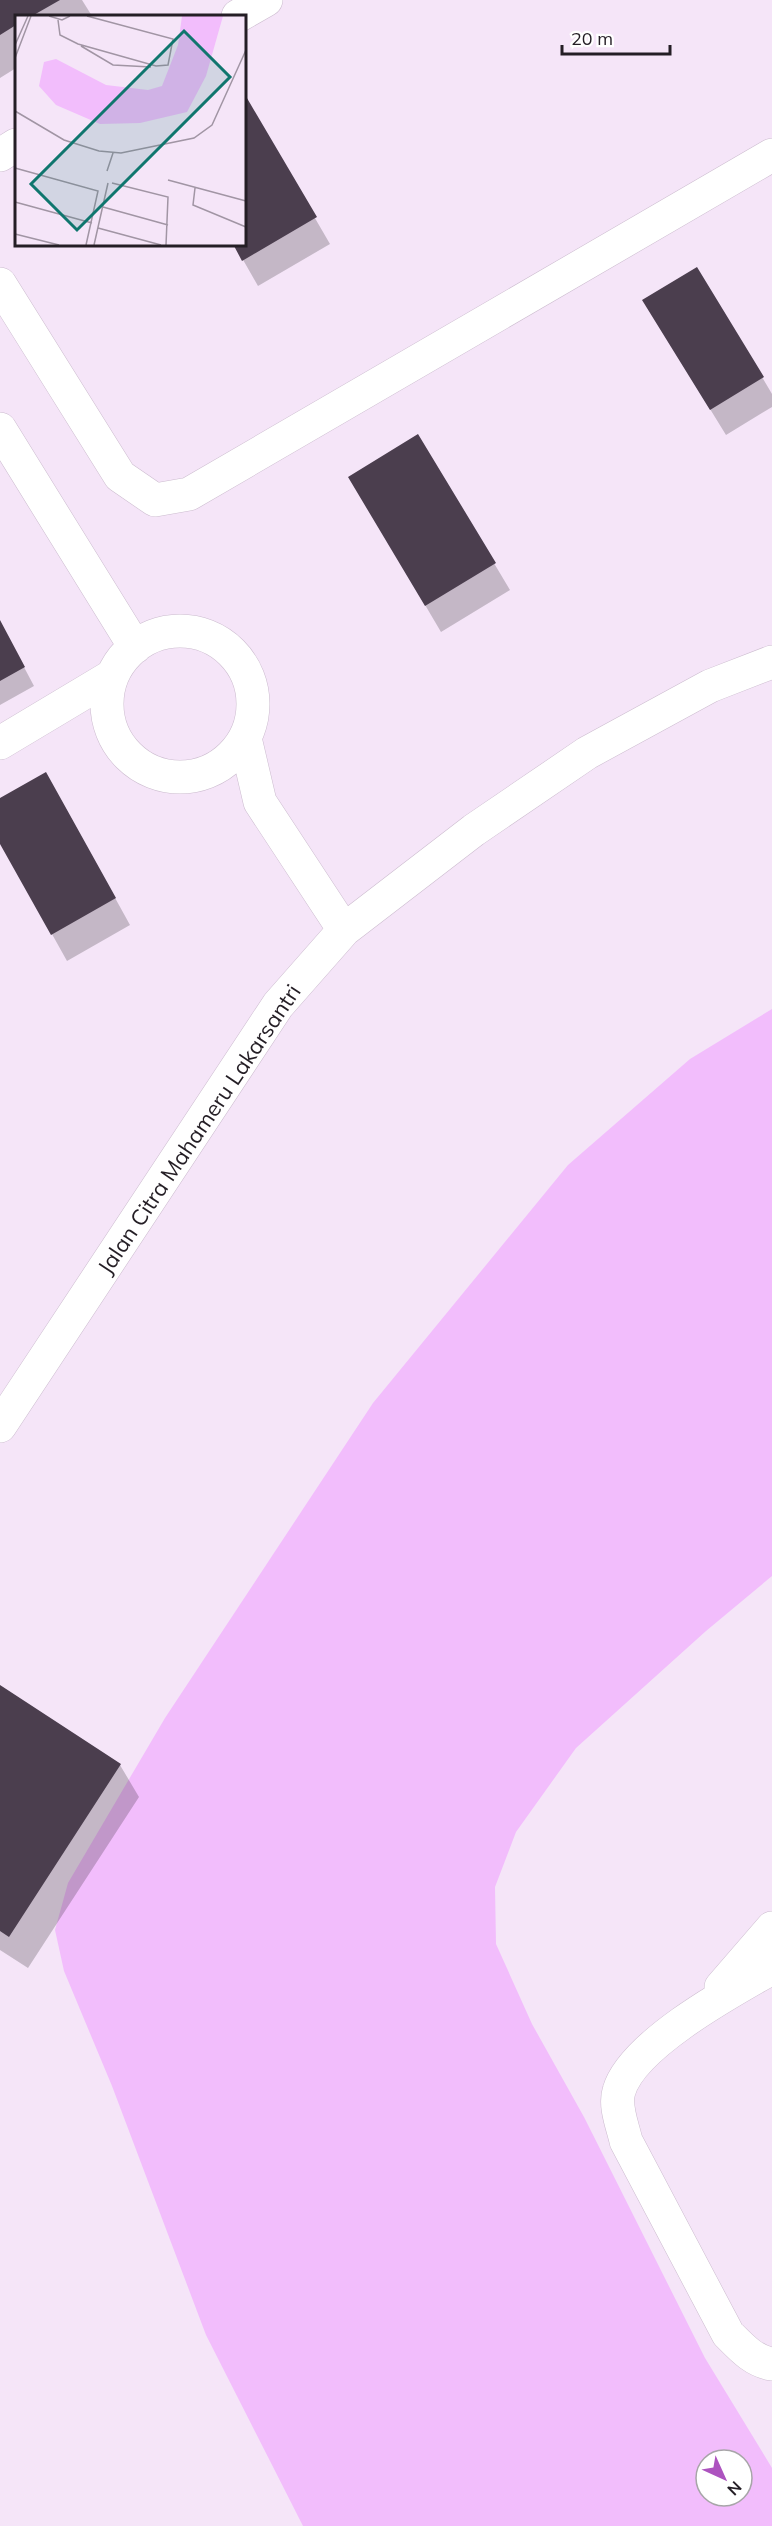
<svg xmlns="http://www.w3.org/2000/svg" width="772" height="2526" font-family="Mulish,sans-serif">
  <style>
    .green { fill: #f2bdfc; fill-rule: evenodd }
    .shadow { fill: #0003 }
    .building { fill: #4b3e4e }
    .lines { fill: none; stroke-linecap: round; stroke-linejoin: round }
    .minor-casing { stroke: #ccbccf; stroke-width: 34 }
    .minor { stroke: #fff; stroke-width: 33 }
    .labels { text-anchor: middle; stroke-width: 6; stroke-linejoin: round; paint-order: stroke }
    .street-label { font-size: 22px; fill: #241e25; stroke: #fff }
    .inset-road { fill: none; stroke: #a195a4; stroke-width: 1.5 }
    .view { fill: #0f766e; fill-opacity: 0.15; stroke: #0f766e; stroke-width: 3 }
    .inset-edge { fill: none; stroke: #241e25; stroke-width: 3 }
  </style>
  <rect width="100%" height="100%" fill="#f5e5f8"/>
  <path class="green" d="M772,1009v567l-66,55 -130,117 -60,84 -21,55 1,57 36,80 52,93 121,241 67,110v58h-469l-97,-191 -94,-249 -48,-115 -9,-41 13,-47 97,-165 208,-315 195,-238 122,-106zM706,2460h36v36h-36z"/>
  <path class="shadow" d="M0,0h82l10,16h-76v52l-16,10z
    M244,96l86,148 -72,42 -24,-42h10z
    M659,326l103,51 10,17v13l-46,28z
    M418,436l92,154 -69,42 -76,-129z
    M0,622l34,64 -34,19z
    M0,800h61l69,125 -63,36 -67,-120z
    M0,1687l120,78 19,32 -111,171 -28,-18z"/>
  <path class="building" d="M0,0h60l-28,16h-16v9l-16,10z
    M244,93l73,124 -75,44 -9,-17h11z
    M697,267l67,110 -54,33 -68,-110z
    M418,434l78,129 -71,43 -77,-129z
    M0,620l25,47 -25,14z
    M46,772l70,126 -65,37 -51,-91v-46z
    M0,1685l121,79 -112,173 -9,-6z"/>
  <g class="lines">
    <g class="minor-casing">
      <path id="minor" d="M238,16l28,-16
        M0,155l16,-10
        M0,284l120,192 35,24 34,-6 583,-339
        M0,429l135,218
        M107 704a73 73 0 1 1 146 0a73 73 0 1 1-146 0Z
        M245,738l15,64 84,128
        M0,743l112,-67
        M0,1426l278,-421 66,-75 130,-100 113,-77 123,-67 62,-24
        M772,1968c-41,23 -140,77 -153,123 -5,15 4,36 7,50l102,193c13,13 25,27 44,30
        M721,1987l51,-59"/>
    </g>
    <use href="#minor" class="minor"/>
  </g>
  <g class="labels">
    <g class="street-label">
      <text transform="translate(199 1129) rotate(-56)" y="8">Jalan Citra Mahameru Lakarsantri</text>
    </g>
  </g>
  <g transform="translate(15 15)">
    <rect width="231" height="231" fill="#f5e5f8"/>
    <path d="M167,1h41l-17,60 -19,36 -47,11 -40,1 -44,-19 -17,-19 5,-24 12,-3 50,26 42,5 14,-4 16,-41z" fill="#f2bdfc"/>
    <path class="inset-road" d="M34,1l13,4 8,-4M43,5l2,15 18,9 78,22 12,-1 5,-26 -86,-23M0,30l13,-29M66,31l32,19 38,2M0,43l16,-42M0,96l49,29 35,11 22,2 73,-15 18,-13 34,-75M0,153l83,23 -12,54M92,156l6,-18M153,165l78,21M97,168l56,14 -2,48M180,173l-2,17 53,22M0,187l77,21M88,192l65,18M83,213l63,17M0,219l44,11M79,230l14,-62"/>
    <path class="view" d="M169,16l46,46 -153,153 -46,-46z"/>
    <rect width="231" height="231" class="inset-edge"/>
  </g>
  <g transform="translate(724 2478) rotate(135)"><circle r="28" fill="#ffffff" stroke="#a7a5a8" stroke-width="1.5"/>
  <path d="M0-4.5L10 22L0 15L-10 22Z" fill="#ad53bf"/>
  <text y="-9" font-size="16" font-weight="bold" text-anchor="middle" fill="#241e25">N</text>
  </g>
  <path d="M562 45v9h108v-9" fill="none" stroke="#241e25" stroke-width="3"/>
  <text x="571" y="45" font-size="18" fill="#241e25" stroke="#ffffff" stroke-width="4.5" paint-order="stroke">20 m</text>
</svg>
